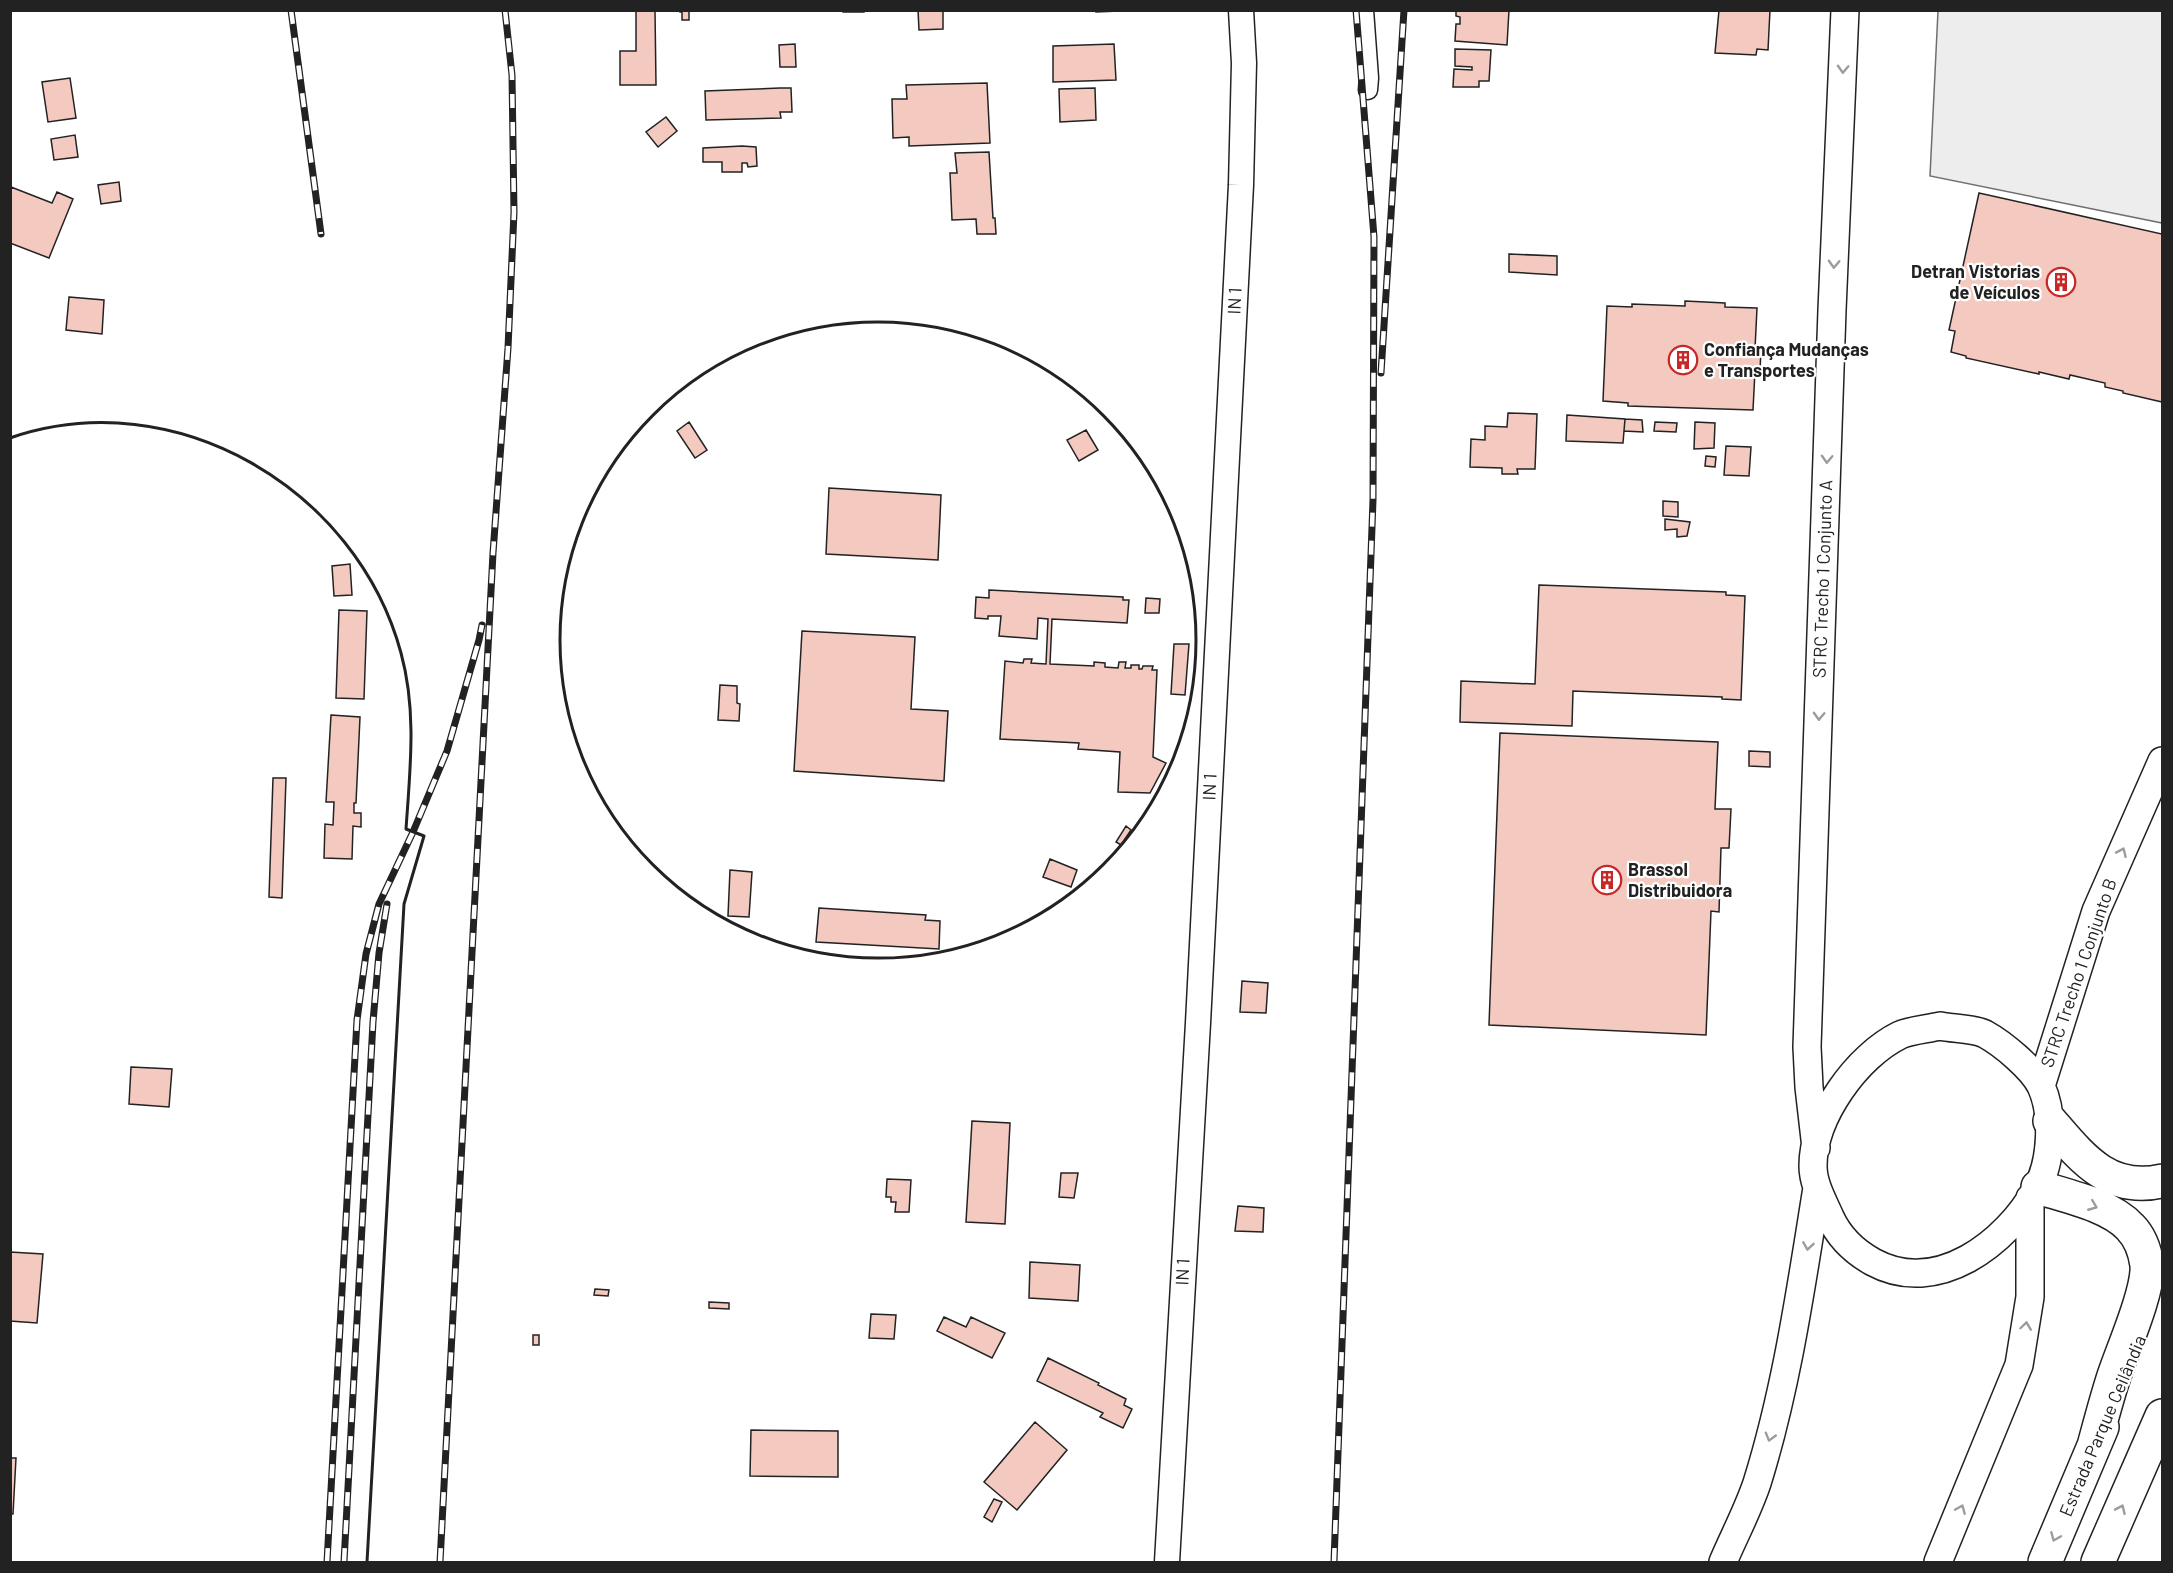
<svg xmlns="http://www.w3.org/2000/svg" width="2173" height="1573" font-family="Barlow,sans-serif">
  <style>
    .parking { fill: #ededed; stroke: #6f6f6f; stroke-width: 1.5 }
    .building { fill: #f3c9c0; stroke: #222; stroke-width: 1.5 }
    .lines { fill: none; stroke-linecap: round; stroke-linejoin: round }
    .minor-casing { stroke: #222; stroke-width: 21 }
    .tertiary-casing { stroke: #222; stroke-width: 27 }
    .secondary-casing { stroke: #222; stroke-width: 30 }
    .motorway-casing { stroke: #222; stroke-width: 36 }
    .minor { stroke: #fff; stroke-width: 18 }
    .tertiary { stroke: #fff; stroke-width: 24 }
    .secondary { stroke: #fff; stroke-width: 27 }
    .motorway { stroke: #fff; stroke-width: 33 }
    .rail-casing { stroke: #222; stroke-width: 7 }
    .rail { stroke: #fff; stroke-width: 4.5; stroke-dasharray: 14; stroke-linecap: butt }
    .wall { stroke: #222; stroke-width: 3 }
    .oneway { stroke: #9c9c9c }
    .labels { text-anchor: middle; stroke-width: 4.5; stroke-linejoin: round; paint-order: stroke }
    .poi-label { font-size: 18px; font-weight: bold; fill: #222; stroke: #fff; text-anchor: start }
    .street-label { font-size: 18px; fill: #222; stroke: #fff }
  </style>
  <rect width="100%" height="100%" fill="#fff"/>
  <path class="parking" d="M1938,11h224v212l-232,-47z"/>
  <path class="building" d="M636,10h19l1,75h-36v-34h16z
    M680,10h12l-3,2v8h-7v-8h-2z
    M843,10h21v2h-21z
    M918,10h25v19l-24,1z
    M1096,10h48l-48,2z
    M1456,10h53l-2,35 -52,-4 1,-17h4v-7l-4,-1z
    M1719,10h51l-2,40 -11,-1 -1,6 -41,-2z
    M795,44l1,23h-16l-1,-22z
    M1114,44l2,36 -63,2v-36z
    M1455,49l36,1 -2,31h-10v6h-26l1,-18 18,1v-3l-17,-1z
    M70,78l6,40 -28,4 -6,-40z
    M987,83l3,60 -81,3v-9l-16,1 -1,-39h15l-1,-14z
    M780,88h11l1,24h-12l1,6 -75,2 -1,-29z
    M1095,88l1,32 -36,2 -1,-33z
    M666,117l11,14 -19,16 -12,-15z
    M75,135l3,22 -24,3 -3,-21z
    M742,146l14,1 1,19 -9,1 -1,-4h-5v9h-20v-10h-19v-14z
    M989,152l4,66h2l1,16h-19l-1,-15 -24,1 -2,-47h7l-2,-20z
    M119,182l2,19 -20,3 -3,-19z
    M11,187l41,16 5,-11 16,7 -24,59 -39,-15z
    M1979,193l183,41v168l-39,-9v-2l-18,-4v-4l-35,-8 -1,4 -30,-7v2l-73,-16v-2l-15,-4 4,-21 -6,-1z
    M1509,254l48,2v19l-48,-3z
    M69,297l35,3 -2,34 -36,-4z
    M1685,301l40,2v4l32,1 -2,41h6l-1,22h-5l-2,39 -125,-4v-3l-25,-2 4,-95 25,1v-3l53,2z
    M1508,413l29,1 -2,55h-18l1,5h-16v-6l-32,-1 1,-28 14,1v-14l22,1z
    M1567,415l58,4 -2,24 -57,-2z
    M1625,419l17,1 1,12 -19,-1z
    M689,422l18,28 -12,8 -18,-27z
    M1655,422l22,1 -1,9 -22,-1z
    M1695,422l20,1 -1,25 -20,1z
    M1086,430l12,20 -19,11 -12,-21z
    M1726,446l25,1 -2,29 -25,-1z
    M1706,456l10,1 -1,10 -10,-1z
    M829,488l112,7 -3,65 -112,-6z
    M1663,501l15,1v15l-15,-1z
    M1665,519l25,3 -3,14 -10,1v-8l-12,1z
    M350,564l2,31 -18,1 -2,-30z
    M1539,585l187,7v3l19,1 -4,104 -19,-1v-2l-149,-6 -1,35 -112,-4 1,-41 74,3z
    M989,590l134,7v3h6l-2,23 -75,-4 -2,45 44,2v-4l11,1v4l13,1 1,-6h7l-1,6h6v-3h8v4h3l1,-3h10l-1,4h5l-4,87 13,6 -16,30 -32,-1 2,-40 -42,-3 1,-6 -79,-4 5,-78 18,2 1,-4h8l-1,4 15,1 2,-45 -10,-1 -1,21 -38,-3 2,-20h-13v3l-13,-1v-2l1,-19 13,1z
    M1146,598l14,1 -1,14h-14z
    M339,610l28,1 -3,88 -28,-1z
    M802,631l113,6 -4,72 37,2 -4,70 -150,-10z
    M1174,644h15l-4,51 -14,-1z
    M720,685l17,1v17l3,1 -1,17 -21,-1z
    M331,715l29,2 -4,86h-2v10h7v14l-8,-1 -1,33 -28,-1 1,-34 8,1 1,-23h-8z
    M1500,733l218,9 -3,67h16l-2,39h-8l-2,64 -8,-1 -5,124 -217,-10z
    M1749,751l21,1v15l-21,-1z
    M273,778h13l-4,120 -13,-1z
    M1126,826l5,4 -10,15 -5,-3z
    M1050,859l27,11 -6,17 -28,-10z
    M730,870l22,2 -3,45 -21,-1z
    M819,908l107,7 -1,5 15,1 -1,28 -123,-7z
    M1242,981l26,2 -2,30 -26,-1z
    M131,1067l41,2 -3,38 -40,-3z
    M972,1121l38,2 -5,101 -39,-2z
    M1061,1173h17l-4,25 -15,-1z
    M887,1179l24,1 -2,32h-14l1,-10h-5v-5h-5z
    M1238,1206l26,2 -1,24 -28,-1z
    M10,1252l33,2 -6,69 -27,-2z
    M1030,1262l50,3 -2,36 -49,-3z
    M595,1289l14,1 -1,6 -14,-1z
    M709,1302l20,1v6l-20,-1z
    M871,1314l25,1 -2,24 -25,-1z
    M944,1317l22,10 5,-10 34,16 -13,25 -55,-27z
    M533,1335h6v10h-6z
    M1048,1358l51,25 -1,2 28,14 -2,6 8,4 -9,19 -23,-11 3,-4 -66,-32z
    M1035,1422l32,28 -50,60 -33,-28z
    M751,1430l87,1v46l-88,-1z
    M10,1458h6l-3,56h-3z
    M994,1499l8,3 -10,20 -8,-5z"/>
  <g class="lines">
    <g class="minor-casing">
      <path id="minor" d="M1364,10l5,68 -1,12"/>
    </g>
    <g class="tertiary-casing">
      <path id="tertiary" d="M1167,1562l31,-539 43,-838 3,-122 -3,-53"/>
    </g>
    <g class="secondary-casing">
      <path id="secondary" d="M1940,1026c14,3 33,2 45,8 18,10 47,34 56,52 13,28 11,75 -4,102 -30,55 -100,109 -164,74 -18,-10 -34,-25 -43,-45 -7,-16 -17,-33 -17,-51 0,-49 44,-110 87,-131 12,-5 28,-6 40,-9z
        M2041,1086l55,-175 66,-150
        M1816,1148l-7,-61 -2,-40 25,-737 13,-300
        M1723,1562c11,-26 25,-52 34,-79 30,-96 44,-196 60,-295
        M1938,1562l81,-197 11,-68v-99"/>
    </g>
    <g class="motorway-casing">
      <path id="motorway" d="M2050,1121c32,37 58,72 112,60
        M2038,1187c28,9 72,18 92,40 10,10 15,24 17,38 2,26 -25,86 -34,114 -7,22 -13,45 -19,67
        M2045,1562l57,-135
        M2098,1562l64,-146"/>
    </g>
    <use href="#minor" class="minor"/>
    <use href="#tertiary" class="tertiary"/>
    <use href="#secondary" class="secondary"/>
    <use href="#motorway" class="motorway"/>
    <g class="rail-casing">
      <path id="rail" d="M291,10l30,224
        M1381,373l23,-363
        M327,1562l30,-542 9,-66 13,-50 34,-72 34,-81 32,-111 3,-15
        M344,1562l29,-540 6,-69 8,-49
        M440,1562l53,-1009 15,-205 6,-136 -2,-137 -7,-65
        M1334,1562l39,-1062 1,-263 -18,-227"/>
    </g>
    <use href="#rail" class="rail"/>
    <path class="wall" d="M560 640a318 318 0 1 1 636 0a318 318 0 1 1-636 0Z
      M10,438c165,-57 347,51 391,215 16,58 9,117 5,176l18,7 -20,68 -37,658"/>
  </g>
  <defs><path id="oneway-chevron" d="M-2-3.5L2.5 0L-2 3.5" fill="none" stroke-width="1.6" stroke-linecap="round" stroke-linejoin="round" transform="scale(1.5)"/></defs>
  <g class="oneway">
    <use href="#oneway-chevron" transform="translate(1843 69) rotate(92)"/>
    <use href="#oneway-chevron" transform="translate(1834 264) rotate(92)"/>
    <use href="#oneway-chevron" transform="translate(1827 459) rotate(92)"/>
    <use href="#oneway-chevron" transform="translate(1819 716) rotate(92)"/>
    <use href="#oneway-chevron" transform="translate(2122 852) rotate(-66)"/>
    <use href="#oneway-chevron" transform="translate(2093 1206) rotate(22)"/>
    <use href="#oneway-chevron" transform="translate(1808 1246) rotate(99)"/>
    <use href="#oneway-chevron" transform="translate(2026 1326) rotate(-82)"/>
    <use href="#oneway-chevron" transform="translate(1770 1437) rotate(106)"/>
    <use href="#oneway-chevron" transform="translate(1961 1509) rotate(-67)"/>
    <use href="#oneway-chevron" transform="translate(2121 1509) rotate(-66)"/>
    <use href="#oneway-chevron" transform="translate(2055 1537) rotate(113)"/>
  </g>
  <defs>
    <g id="building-ring" transform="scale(1.5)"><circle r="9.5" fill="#fff" stroke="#c62828" stroke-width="1.5"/><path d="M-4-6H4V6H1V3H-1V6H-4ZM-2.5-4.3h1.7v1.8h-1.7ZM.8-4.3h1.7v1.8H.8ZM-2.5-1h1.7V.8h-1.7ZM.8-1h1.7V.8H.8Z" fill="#c62828"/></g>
  </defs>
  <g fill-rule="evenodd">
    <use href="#building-ring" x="2061" y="282"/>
    <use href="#building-ring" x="1683" y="360"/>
    <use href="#building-ring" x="1607" y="880"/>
  </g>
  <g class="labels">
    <g class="poi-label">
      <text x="2040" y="278" text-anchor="end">Detran Vistorias<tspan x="2040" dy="21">de Veículos</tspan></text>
      <text x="1704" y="356">Confiança Mudanças<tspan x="1704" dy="21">e Transportes</tspan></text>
      <text x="1628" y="876">Brassol<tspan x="1628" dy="21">Distribuidora</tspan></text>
    </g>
    <g class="street-label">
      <text transform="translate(1235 301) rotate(-87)" y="6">IN 1</text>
      <text transform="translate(1823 579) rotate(-88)" y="6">STRC Trecho 1 Conjunto A</text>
      <text transform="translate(1210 787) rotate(-87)" y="6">IN 1</text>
      <text transform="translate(2079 973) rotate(-71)" y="6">STRC Trecho 1 Conjunto B</text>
      <text transform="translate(1183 1272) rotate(-87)" y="6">IN 1</text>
      <text transform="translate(2103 1426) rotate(-67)" y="6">Estrada Parque Ceilândia</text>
    </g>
  </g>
  <rect width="2173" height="1573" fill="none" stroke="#222222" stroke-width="24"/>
</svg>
